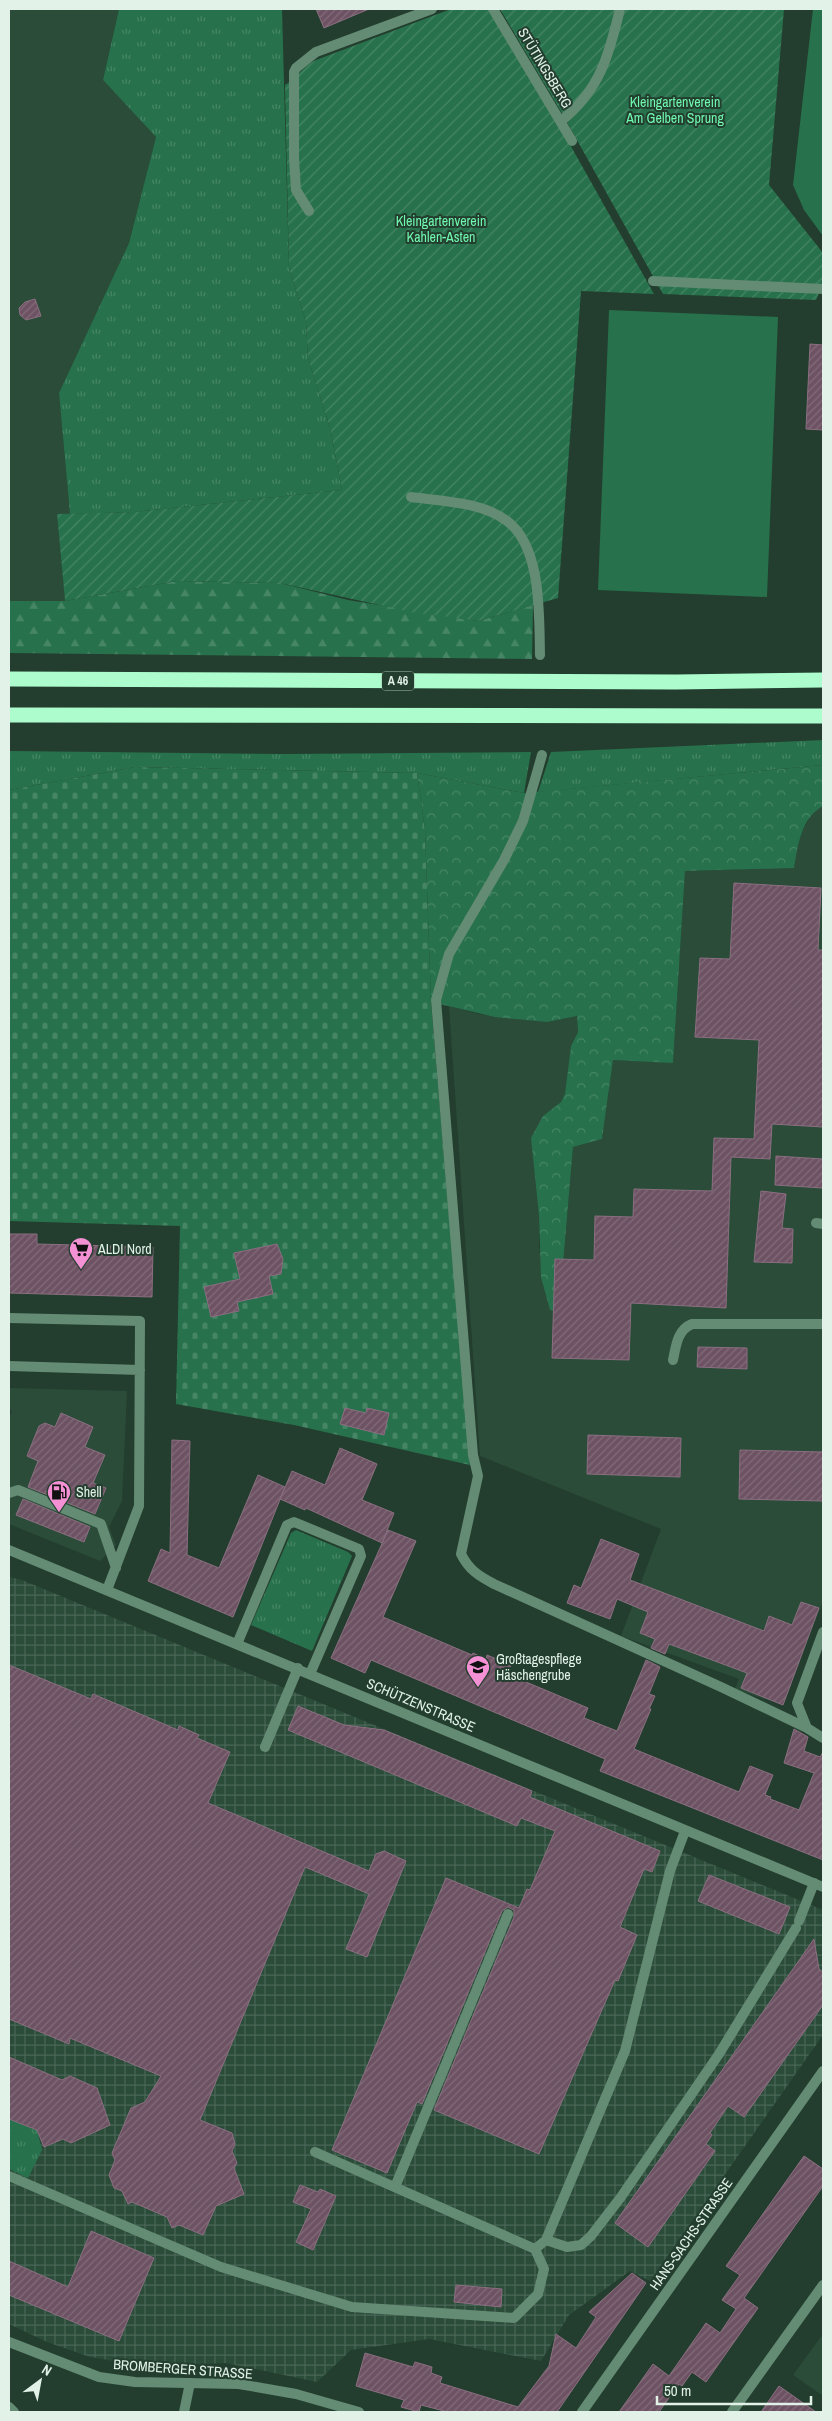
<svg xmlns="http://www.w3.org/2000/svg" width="832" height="2421" font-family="'Archivo Narrow',sans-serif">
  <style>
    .built { fill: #2b4c39 }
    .industrial { fill: url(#industrial-grid) }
    .grass { fill: url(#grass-tufts) }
    .forest { fill: url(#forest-firs) }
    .cemetery { fill: url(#cemetery-stones) }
    .park { fill: url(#park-crowns) }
    .garden { fill: url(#garden-furrows) }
    .pitch { fill: #27714c }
    .building { fill: url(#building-hatch); stroke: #8b6f81 }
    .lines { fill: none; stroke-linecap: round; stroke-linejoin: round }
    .service { stroke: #648b73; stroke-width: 10 }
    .minor { stroke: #648b73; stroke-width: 10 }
    .tertiary { stroke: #648b73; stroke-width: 10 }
    .motorway { stroke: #acfccd; stroke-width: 15 }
    .labels { text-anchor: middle; stroke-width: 4; stroke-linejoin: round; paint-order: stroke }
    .shield { fill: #233e2e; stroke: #a9bcb0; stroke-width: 1 }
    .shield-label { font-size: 12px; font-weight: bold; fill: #e2f2e8 }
    .street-label { font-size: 14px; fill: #e2f2e8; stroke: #233e2e }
    .park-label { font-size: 14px; fill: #70f8b0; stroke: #233e2e }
    .poi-label { font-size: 14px; fill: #e2f2e8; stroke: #233e2e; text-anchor: start }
  </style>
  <defs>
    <pattern id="industrial-grid" width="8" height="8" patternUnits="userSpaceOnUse" patternTransform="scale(1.25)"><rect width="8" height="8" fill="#2b4c39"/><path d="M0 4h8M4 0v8" fill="none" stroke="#496656"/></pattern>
    <pattern id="grass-tufts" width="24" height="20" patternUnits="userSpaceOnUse" patternTransform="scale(1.25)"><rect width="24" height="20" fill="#27714c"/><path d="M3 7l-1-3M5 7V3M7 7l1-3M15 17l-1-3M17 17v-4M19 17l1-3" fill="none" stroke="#468666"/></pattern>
    <pattern id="forest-firs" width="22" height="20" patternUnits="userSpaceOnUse" patternTransform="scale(1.25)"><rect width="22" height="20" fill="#27714c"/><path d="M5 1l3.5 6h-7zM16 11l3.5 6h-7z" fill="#468666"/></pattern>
    <pattern id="cemetery-stones" width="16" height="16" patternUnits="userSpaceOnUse" patternTransform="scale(1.25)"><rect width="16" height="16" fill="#27714c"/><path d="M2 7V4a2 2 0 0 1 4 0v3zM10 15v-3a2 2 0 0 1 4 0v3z" fill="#468666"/></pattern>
    <pattern id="park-crowns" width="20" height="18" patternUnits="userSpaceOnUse" patternTransform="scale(1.25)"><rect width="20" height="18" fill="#27714c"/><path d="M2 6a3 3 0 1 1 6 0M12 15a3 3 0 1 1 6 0" fill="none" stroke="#468666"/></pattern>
    <pattern id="garden-furrows" width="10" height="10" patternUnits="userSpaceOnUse" patternTransform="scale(1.25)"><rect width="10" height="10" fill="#27714c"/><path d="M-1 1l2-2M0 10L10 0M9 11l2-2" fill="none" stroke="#468666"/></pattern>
    <pattern id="building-hatch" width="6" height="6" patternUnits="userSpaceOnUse" patternTransform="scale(1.25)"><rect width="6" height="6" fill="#6d5263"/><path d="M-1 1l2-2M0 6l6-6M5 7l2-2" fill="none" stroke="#826b79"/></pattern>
  </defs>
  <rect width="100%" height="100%" fill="#233e2e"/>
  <path class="built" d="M9,9h110l-16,71 53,57 -27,106 -70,150 11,121 -13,1 8,86h-56z
    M823,806v795l-40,104 -48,-16 4,-10 -118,-43 40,-107 -181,-73 -31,-450 29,8 68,8 31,-6 1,16 -7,14 -5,48 -5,8 -18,14 -4,130 20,66 14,-165 29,-8 11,-79 60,2 12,-191 108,-3 6,-31 14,-26z
    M9,1388l118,3 -5,110 -13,26 7,18 -16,16 -91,-37v-106l3,-7 -3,-3z
    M823,2334v62l-30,-21z"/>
  <path class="industrial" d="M9,1577l13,3 801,330v125l-173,246 -20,-10 -61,44 -28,46 -112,-22 -78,11 -34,32 -91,-19 -81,3 -55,-9 -43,-15 -38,-18z"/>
  <path class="grass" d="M119,9h163l7,259 17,54 2,36 22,70 12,62 -208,22 -64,2 -11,-121 70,-150 27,-106 -53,-57z
    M823,740v25l-285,27 13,-40z
    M9,751l276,3 246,-2 -7,41 -107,-20 -282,-6 -126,23z
    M296,1530l52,22 4,4 -40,95 -61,-26 40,-92z
    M9,2119l28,11 5,20 -14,28 -19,-9z"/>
  <path class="forest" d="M177,581l103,2 68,17 130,21 55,-16 -1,54 -523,-6v-52h56z"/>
  <path class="cemetery" d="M135,767l282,6 8,57 6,172 39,463 -176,-40 -118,-21 4,-178 -171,-5v-431z"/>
  <path class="park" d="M823,765v41c-22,12 -25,39 -29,62l-109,3 -12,192 -60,-3 -11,79 -29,8 -14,165 -9,-2 -9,-33 -2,-62 -8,-77 12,-22 18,-14 4,-8 6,-48 7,-14 -1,-16 -30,6 -52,-5 -64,-15 -6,-172 -8,-57 107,20z"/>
  <path class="garden" d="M451,9h37l76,125 90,160 -73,-3 -23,307 -80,23 -67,-9 -131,-29 -103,-2 -112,20 -8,-87 77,-2 208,-22 -12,-62 -22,-70 -2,-36 -17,-54 -4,-183c13,-8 18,-19 31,-25z
    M500,9h284l-15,176 54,68v31l-7,16 -153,-6 -100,-179z"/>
  <path class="pitch" d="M813,9h10v227l-19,-26 -11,-25z
    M609,310l169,7 -11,280 -169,-7z"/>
  <path class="building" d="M316,9h53l-45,19z
    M35,299l6,17 -15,4 -6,-5 -1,-7 6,-6z
    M810,344l13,1v85l-17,-1z
    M734,883l87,5 -3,62h5v177l-51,-3 -2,35 -39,-2 -5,151 -95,-5 -2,57 -77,-2 3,-99 39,1 1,-44 38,1 1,-28 78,2 2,-53 40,1 5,-99 -64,-3 5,-79 30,1z
    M776,1156l47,3v29l-48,-3z
    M761,1191l25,3 -4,34 11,1 -1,34 -38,-1z
    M9,1234h28v10l116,3 -1,50 -143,-4z
    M277,1244l6,15 -2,15 -12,2 4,18 -36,8 2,9 -28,6 -7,-30 36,-8 -6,-26z
    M698,1347l49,1v21l-50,-2z
    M345,1408l21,5 1,-5 22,5 -5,22 -44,-11z
    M61,1413l32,14 -8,20 20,8 -12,28 13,5 -11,26 -67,-27 10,-26 -11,-5 12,-30 6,-3 10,4z
    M588,1435l93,3 -1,39 -93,-3z
    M172,1440l18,1 -3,114 32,13 39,-93 27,12 -52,130 -85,-36 13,-32 9,4z
    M340,1448l37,16 -15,36 32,13 -12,30 -76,-35 -1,2 -25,-11 12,-28 33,14z
    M740,1450l83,2v49l-84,-2z
    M23,1499l67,28 -6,15 -68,-27z
    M388,1530l28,11 -33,76 89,38 1,-2 13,6 1,-4 24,10 -4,9 81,34 -4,10 33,13 29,-71 14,7 -11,27 6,2 -6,13h2l-17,40 105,43 11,-26 23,9 -8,20 6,2 -1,2 29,11 15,-37 -30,-10 10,-34 14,8 -4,14 16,6 3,-5v108l-223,-89 5,-12 -234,-99 -6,13 -34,-15z
    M601,1539l38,15 -9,26 134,51 5,-15 23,9 9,-23 18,6 -36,97 -42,-17 6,-15 -78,-29 -4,10 -14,-6 4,-9 -15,-6 8,-21 -31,-13 -7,20 -43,-16 7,-18 7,3z
    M9,1665l82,34 2,-5 85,36 1,-4 20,9 -2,3 33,14 -22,51 161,68 7,-17 8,-3 22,10 -39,96 -21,-8 23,-55 -64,-27 -105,253 32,13 3,11 -3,7 5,12 -3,5 10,26 -28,12 -13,29 -24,-10 -7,3 -5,-11 -35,-15 -4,2 -6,-13 -8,-3 -5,-13 6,-15 -3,-7 19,-45 14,-6 16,-26 -91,-38 -1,6 -60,-25z
    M298,1706l46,19 40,5 148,61 -2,6 130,54 -8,21 -8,-3 -24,58 17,8 -19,46 -3,-1 -76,174 -105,-44 80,-193v-7l-6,-3 -6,4 -80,193 -5,-2 -30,71 -55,-23 114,-272 73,30 8,-19 3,1 25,-59 -34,-13 -4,8 -229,-96z
    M709,1875l81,32 -11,27 -81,-33z
    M814,1939l5,30 4,3v33l-79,112 -16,-11 -18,27 2,2 -6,9 9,7 -67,96 -33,-24z
    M9,2057l53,23 8,-4 27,12 13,37 -39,18 -8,-4 -19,8 -7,-17 -28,-11z
    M804,2156l19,13v17l-79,112 14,10 -52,74 -14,-10 -10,14 -3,-2 -20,28h-40l34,-48 16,12 37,-53 14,10 16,-24 -14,-9 18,-25 -14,-9z
    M300,2185l18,7 2,-3 16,7 -23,54 -17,-8 15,-33 -18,-7z
    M91,2231l63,27 -35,83 -110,-46v-34l59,26z
    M632,2273l14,10 -89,129h-109l-27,-7 -2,7 -18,-5 3,-7 -48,-14 9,-33 48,14 2,-5 17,5 -1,6 11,4 -2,6 78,24 31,-41 7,-32 20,14 20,-31 -7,-5z
    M456,2285l46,4 -1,18 -47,-5z
    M779,2386l37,26h-55z"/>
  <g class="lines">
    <path class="service" d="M561,121c39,-31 48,-66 59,-112
      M309,211l-13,-21 -2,-32v-86l2,-4 20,-16 116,-43
      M653,281l170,8
      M411,497c30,4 71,5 96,24 35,26 32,95 33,134
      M542,755l-19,66 -19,39 -55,94 -13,46 37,455 5,21 -17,78c8,16 18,22 33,30l227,103 86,41 16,10
      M816,1223l7,1
      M9,1318l131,3 -1,185 -32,84
      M673,1360c3,-14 4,-30 19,-36h131
      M9,1366l131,4
      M9,1493l9,-3 83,34 15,44
      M807,1728l-10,-25 26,-71
      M265,1747l33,-79
      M799,1921l15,-38
      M315,2152l220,97 11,-9 79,-189 45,-180 15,-40
      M9,2176l212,91 131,40 162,11 24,-24 6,-25 -9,-20
      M395,2187l113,-273
      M546,2240l21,7 14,-2 10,-9 30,-39 98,-143 77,-126
      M9,2407l5,5
      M184,2412l6,-29
      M732,2412l91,-127"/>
    <path class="minor" d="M493,9l79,132
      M237,1644l50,-119 7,-3 65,27 2,7 -51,118
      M9,2342l90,35 36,5 104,2 57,10 63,18
      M582,2412l241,-341"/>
    <path class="tertiary" d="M9,1550l814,337"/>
    <path class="motorway" d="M9,679l667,3 147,-2
      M9,715l814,1"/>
  </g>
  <defs>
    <g id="supermarket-pin" transform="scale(1.25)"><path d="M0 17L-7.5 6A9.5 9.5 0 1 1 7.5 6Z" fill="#f491d4" stroke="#233e2e"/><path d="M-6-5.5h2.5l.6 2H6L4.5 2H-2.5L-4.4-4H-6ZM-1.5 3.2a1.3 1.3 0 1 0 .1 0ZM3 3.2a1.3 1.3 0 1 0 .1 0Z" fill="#111"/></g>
    <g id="fuel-pin" transform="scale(1.25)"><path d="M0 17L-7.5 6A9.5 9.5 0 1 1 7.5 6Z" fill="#f491d4" stroke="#233e2e"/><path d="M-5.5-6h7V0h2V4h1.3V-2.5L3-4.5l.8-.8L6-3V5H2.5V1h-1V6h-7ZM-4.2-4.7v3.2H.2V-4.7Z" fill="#111"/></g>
    <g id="school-pin" transform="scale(1.25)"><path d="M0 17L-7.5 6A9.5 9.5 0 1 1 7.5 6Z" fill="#f491d4" stroke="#233e2e"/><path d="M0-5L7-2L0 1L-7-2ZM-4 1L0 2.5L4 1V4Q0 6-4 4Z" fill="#111"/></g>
  </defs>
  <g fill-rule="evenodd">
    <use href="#supermarket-pin" x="81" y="1249"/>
    <use href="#fuel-pin" x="59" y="1492"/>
    <use href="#school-pin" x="478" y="1667"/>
  </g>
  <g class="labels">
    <rect class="shield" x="382" y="671.5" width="32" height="19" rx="4"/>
    <g class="shield-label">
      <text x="398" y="685">A 46</text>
    </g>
    <g class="street-label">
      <text transform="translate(545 68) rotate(59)" y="5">STÜTINGSBERG</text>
      <text transform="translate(421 1705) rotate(23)" y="5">SCHÜTZENSTRASSE</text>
      <text transform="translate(691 2234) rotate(-55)" y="5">HANS-SACHS-STRASSE</text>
      <text transform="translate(183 2369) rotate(4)" y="5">BROMBERGER STRASSE</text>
    </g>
    <g class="park-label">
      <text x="675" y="107">Kleingartenverein<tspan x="675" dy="16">Am Gelben Sprung</tspan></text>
      <text x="441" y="226">Kleingartenverein<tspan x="441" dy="16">Kahlen-Asten</tspan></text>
    </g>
    <g class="poi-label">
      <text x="98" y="1254">ALDI Nord</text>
      <text x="76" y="1497">Shell</text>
      <text x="496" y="1664">Großtagespflege<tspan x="496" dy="16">Häschengrube</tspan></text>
    </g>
  </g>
  <rect width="832" height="2421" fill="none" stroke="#e2f2e8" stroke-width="20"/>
  <g transform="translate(40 2381) rotate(32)" stroke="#233e2e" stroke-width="4" paint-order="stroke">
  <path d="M0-4L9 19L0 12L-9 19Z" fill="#e2f2e8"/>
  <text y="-8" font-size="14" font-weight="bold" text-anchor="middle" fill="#e2f2e8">N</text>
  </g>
  <path d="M657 2396v8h154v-8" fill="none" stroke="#e2f2e8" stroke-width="2.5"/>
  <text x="664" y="2396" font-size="15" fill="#e2f2e8" stroke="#233e2e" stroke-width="4" paint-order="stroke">50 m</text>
</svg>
